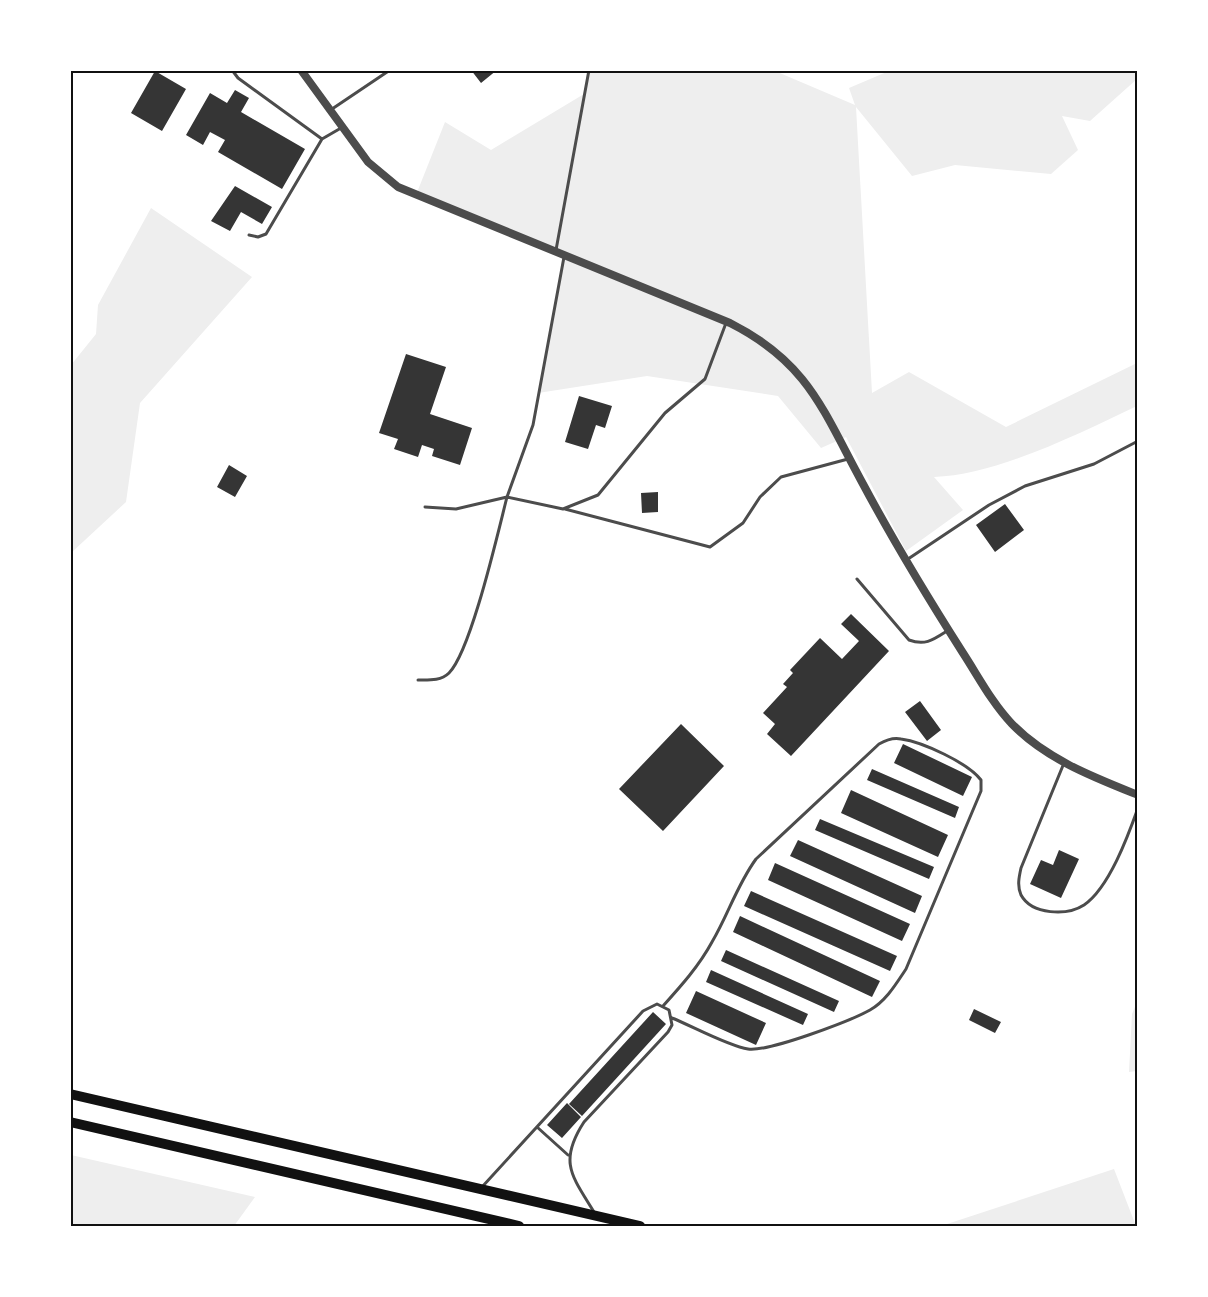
<svg xmlns="http://www.w3.org/2000/svg" width="1208" height="1297" font-family="'Sofia Sans Condensed',sans-serif">
  <style>
    .green { fill: #eee }
    .building { fill: #353535 }
    .lines { fill: none; stroke-linecap: round; stroke-linejoin: round }
    .service { stroke: #4c4c4c; stroke-width: 3 }
    .tertiary { stroke: #4c4c4c; stroke-width: 8 }
    .trunk { stroke: #111; stroke-width: 10 }
    .neatline { fill: none; stroke: #111; stroke-width: 2 }
  </style>
  <rect width="100%" height="100%" fill="#fff"/>
  <path class="green" d="M1021,70l4,3 2,-3 110,1v8l-47,42 -28,-5 16,34 -27,24 -96,-9 -43,11 -56,-69 16,286 37,-21 97,55 131,-64v43c-57,27 -140,69 -203,71l29,33 -57,41 -60,-114 -25,11 -43,-52 -131,-20 -109,17 27,-137 -149,-61 29,-73 46,28 93,-56 5,-23h186l80,34 -6,-17 40,-17z
    M151,208l101,69 -112,126 -14,99 -55,51v-188l25,-31 2,-29z
    M1137,1002v69l-8,1 3,-58z
    M71,1155l184,42 -21,29h-163z
    M1114,1169l22,57h-195z"/>
  <path class="building" d="M471,70h26l-16,13z
    M155,71l31,18 -24,42 -31,-18z
    M235,90l14,8 -8,14 64,37 -23,40 -64,-37 7,-12 -15,-8 -7,13 -17,-10 24,-42 17,10z
    M235,186l37,21 -10,17 -21,-12 -11,19 -19,-10z
    M406,354l40,13 -16,47 42,14 -12,37 -28,-9 2,-7 -12,-4 -4,12 -24,-8 4,-10 -19,-6z
    M579,396l33,10 -7,22 -9,-3 -8,24 -23,-7z
    M229,465l18,11 -12,21 -18,-10z
    M658,492v20l-16,1 -1,-20z
    M1005,504l19,26 -29,22 -19,-27z
    M851,614l38,37 -98,105 -24,-22 8,-10 -12,-11 24,-26 -4,-3 10,-11 -3,-3 30,-32 22,21 17,-18 -18,-17z
    M920,701l21,29 -14,11 -22,-29z
    M681,724l43,42 -61,65 -44,-42z
    M903,744l69,33 -9,19 -69,-33z
    M872,769l87,38 -4,11 -88,-38z
    M851,790l97,45 -10,22 -97,-44z
    M820,819l114,48 -5,12 -114,-49z
    M798,840l124,56 -7,17 -125,-57z
    M1059,850l20,9 -18,39 -31,-14 11,-24 12,5z
    M775,863l135,61 -8,17 -134,-61z
    M751,891l146,65 -7,15 -146,-65z
    M740,916l140,65 -8,16 -139,-65z
    M726,950l113,51 -5,11 -113,-51z
    M711,970l97,44 -5,11 -97,-43z
    M696,991l70,32 -10,22 -70,-32z
    M974,1009l27,13 -6,11 -26,-13z
    M653,1012l13,12 -84,92 -13,-12z
    M567,1103l14,14 -19,21 -15,-13z"/>
  <g class="lines">
    <path class="service" d="M232,70l6,8 84,61 19,-11
      M332,109l58,-39
      M249,235l9,2 8,-3 56,-95
      M556,250l33,-180
      M425,507l31,2 51,-12 26,-72 31,-168
      M565,509l145,38 33,-24 17,-26 21,-20 67,-18
      M908,559l81,-54 36,-19 69,-22 44,-23
      M857,579l52,61c16,6 24,0 38,-9
      M418,680c11,0 23,1 31,-7 22,-22 49,-141 58,-176l56,12 35,-14 67,-82 40,-34 21,-56
      M1064,763l-43,105c-2,9 -4,18 0,27 11,20 46,21 63,10 25,-17 44,-69 54,-97
      M663,1006c18,-20 36,-40 49,-64 16,-27 25,-57 44,-83l123,-115c7,-4 14,-7 22,-5 22,3 67,24 80,41v11l-75,178c-10,15 -20,32 -36,41 -20,11 -101,42 -122,39 -20,-3 -56,-23 -76,-31
      M537,1127l31,28
      M482,1187l161,-176 14,-7 12,6 3,15 -4,7 -84,90c-26,40 -12,54 10,90"/>
    <path class="tertiary" d="M301,70l67,92 30,25 332,136c79,40 93,88 133,161 31,58 65,114 100,169 15,23 29,50 49,71 34,35 81,53 126,71"/>
    <path class="trunk" d="M70,1094l570,132
      M70,1122l449,104"/>
  </g>
  <rect width="1208" height="1297" fill="none" stroke="#ffffff" stroke-width="144"/>
  <rect x="72" y="72" width="1064" height="1153" class="neatline"/>
</svg>
